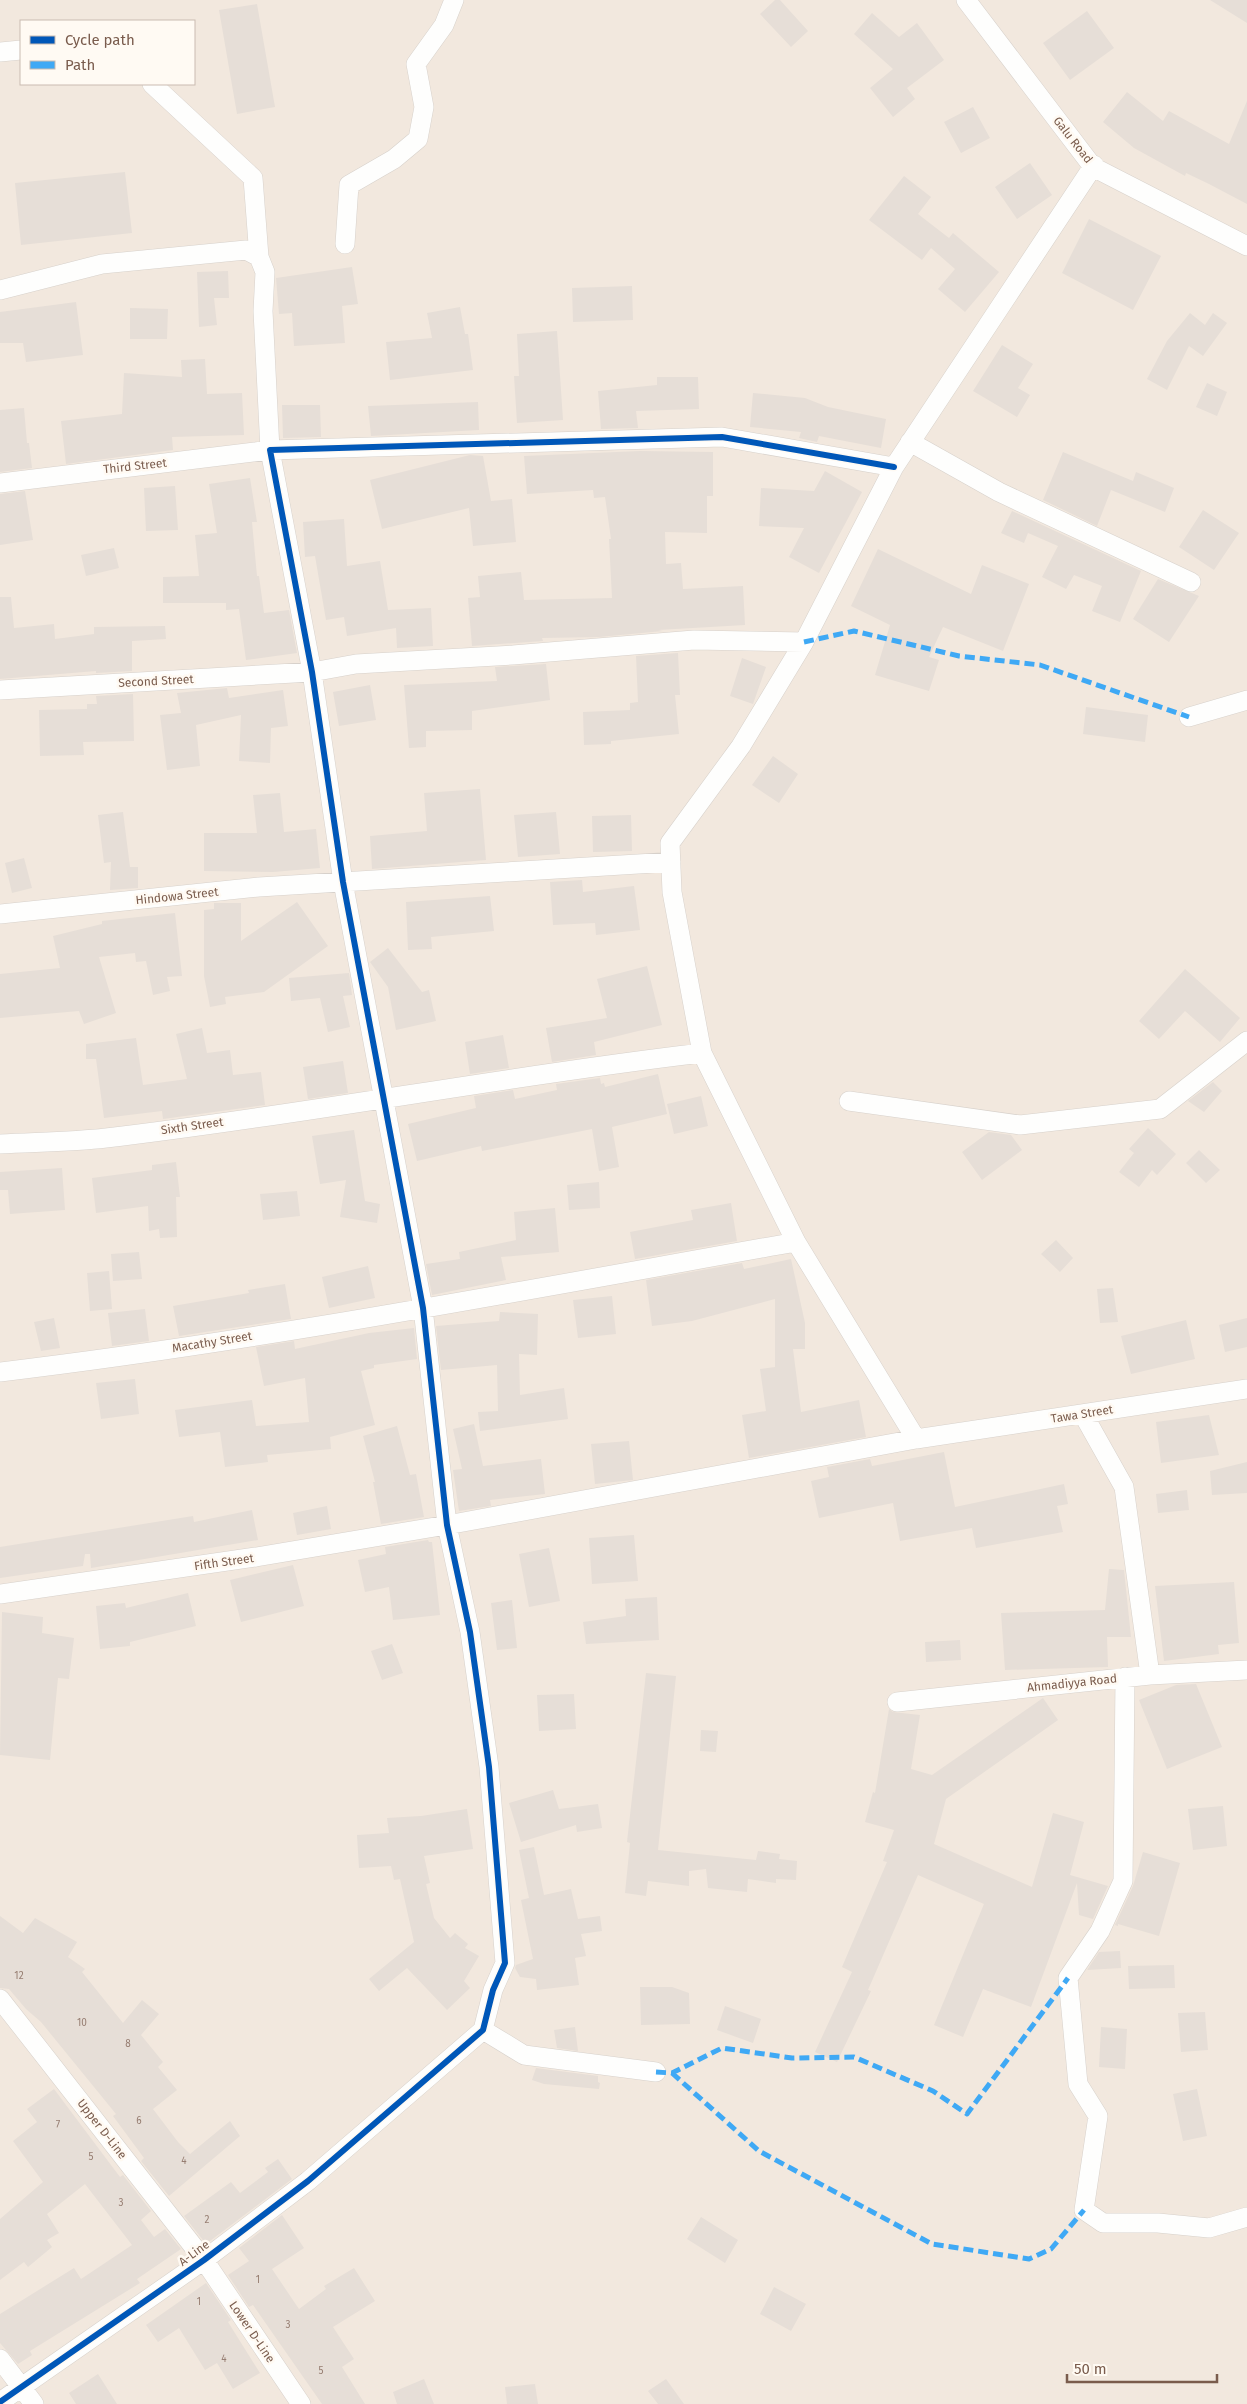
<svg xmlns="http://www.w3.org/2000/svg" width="1247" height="2404" font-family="'Fira Sans',sans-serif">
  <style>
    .residential { fill: #f2e8de; fill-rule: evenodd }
    .building { fill: #e6ded7 }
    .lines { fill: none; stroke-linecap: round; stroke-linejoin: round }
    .minor-casing { stroke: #d7d1cb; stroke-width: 20 }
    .minor { stroke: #fefefd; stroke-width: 19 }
    .quiet { stroke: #3fa9f5; stroke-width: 5; stroke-dasharray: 10 5; stroke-linecap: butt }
    .cycleway-casing { stroke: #fffaf3; stroke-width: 9 }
    .cycleway { stroke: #0057b8; stroke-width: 6 }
    .labels { text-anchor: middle; stroke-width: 5; stroke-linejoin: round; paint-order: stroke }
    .number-label { font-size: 10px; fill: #977e72 }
    .street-label { font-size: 12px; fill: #7a5c4d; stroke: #fffaf3 }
  </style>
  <rect width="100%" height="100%" fill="#f9f5f0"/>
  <path class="residential" d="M0,0h1247v2404h-1247zM21,21h173v63h-173z"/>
  <path class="building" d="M775,0h5l28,31 -17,16 -31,-33z
    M1210,0h37v23z
    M257,4l18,103 -38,7 -18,-104z
    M1087,11l27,37 -44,32 -27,-37z
    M872,13l27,24 18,-14 27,37 -37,28 8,11 -22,18 -23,-29 23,-19 -39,-35z
    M1127,92l36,29 6,-10 60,33 18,-43v103l-38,-20 -23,-11 -1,3 -51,-28 -31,-26z
    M973,107l17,31 -29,15 -17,-31z
    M1030,163l22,32 -35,24 -22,-32z
    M125,172l7,61 -111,12 -6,-62z
    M904,176l27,21 -13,17 31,24 4,-5 46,39 -34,40 -27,-23 17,-20 -24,-21 -9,12 -53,-40z
    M1089,219l72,37 -28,54 -71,-37z
    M352,267l6,37 -16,2 3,37 -51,3 -2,-33 -13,1 -3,-36z
    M228,271l1,27h-15l3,27 -18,2 -2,-55z
    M632,286l1,34 -60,2 -1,-34z
    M76,302l7,53 -57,7 -3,-19h-23v-31z
    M460,307l5,27h3l5,36 -83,10 -4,-38 46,-4 -5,-25z
    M130,308l38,1 -1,30h-37z
    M1190,313l15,12 8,-12 14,10 -24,33 -14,-10 -22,44 -20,-11 20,-38z
    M557,331l6,89 -46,3 -3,-47h5l-2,-42z
    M1002,345l31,19 -15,24 12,7 -13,22 -44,-26z
    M205,359l2,35 35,-1 2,42 -72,2 1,13 -107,14 -5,-43 61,-7 2,-41 58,4 -1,-17z
    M657,377h41l1,32 -63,2 2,17 -37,1 -3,-38 59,-6z
    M1207,383l20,9 -10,24 -21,-9z
    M753,393l52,5 23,9 58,12 -5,29 -62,-12 -2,6 -18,-4 2,-6 -51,-5z
    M478,402l1,28 -108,6 -3,-30z
    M282,405h38l1,32 -38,1z
    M24,408l3,35h2l3,25 -32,4v-62z
    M640,451l73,1v44h-6v37l-42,-1 1,32 15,-1 2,26 60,-3 2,39 -87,5 5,1 -64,6 -57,1 1,3 -71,5 -4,-48 12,-1 -2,-21 43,-4 3,28 88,-2 -3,-59h2l-6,-42 -11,1 -1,-8 -66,4 -3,-38z
    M1063,452l70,29 3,-9 38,16 -9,24 -54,-22 -14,36 -54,-26z
    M470,455l13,1 8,45 21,-2 4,43 -43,4 -4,-38 -87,21 -12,-49z
    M825,471l37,21 -43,81 -30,-16 15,-29 -45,-2 2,-38 53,3z
    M250,478l7,44h-5l5,54h2l5,37 25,-3 8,43 -51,7 -7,-51 -13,1v-7h-63v-26l36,-1 -4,-41 22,-2 -8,-49z
    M175,486l3,44 -32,1 -2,-43z
    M25,491l8,49 -33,5v-51z
    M1203,510l36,23 -25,37 -35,-23z
    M1012,511l129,60 -21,51 -28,-11 10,-25 -28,-11 -8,14 -24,-12 16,-31 -30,-13 -4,10 -23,-10z
    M344,519l3,47 33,-5 8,49 43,-2 2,38 -36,2 -1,-20 -49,8 -3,-19 -18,3 -11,-64 -10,1 -2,-35z
    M114,548l5,20 -33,8 -5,-21z
    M878,549l93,45 11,-29 47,19 -26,67 -60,-24 -14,30 10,3 -10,31 -54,-16 15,-50 -39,-19z
    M1158,579l41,17 -30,46 -36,-23z
    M0,597h11l3,31 40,-4 1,15 39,-5v-7l71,-1 1,13 -34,2v30l-36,2v-2l-96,8z
    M678,653l2,42h-5l4,39 -68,7v3l-27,1 -1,-33 47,-2v-7l8,-1 -2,-46z
    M742,658l24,9 -13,37 -23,-8z
    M546,664l4,36 -78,11v19l-46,1v16l-17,1 -5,-63 93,-4 -2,-14z
    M370,685l6,35 -37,6 -6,-34z
    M227,688l2,10 54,-8 5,36 -17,2 -1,35 -31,-2 2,-46 -45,10 4,41 -33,4 -7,-55 21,-2 -4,-20z
    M133,694l1,47 -51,1 1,13 -44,1 -1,-46 48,-1v-5h10l-1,-8z
    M1086,707l62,8 -3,27 -62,-8z
    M773,756l25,18 -19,29 -27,-18z
    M480,789l6,71 -114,9 -2,-33 57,-5 -3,-38z
    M280,793l4,39 32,-3 4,39 -47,4 -69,-1v-38h53l-4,-38z
    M123,812l7,55h8v21l-28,2 1,-28 -7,1 -6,-48z
    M556,812l4,42 -42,3 -4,-42z
    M631,815l1,36 -39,1 -1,-36z
    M24,858l8,30 -20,5 -7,-30z
    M582,880l1,12 51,-6 6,44 -44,5 -1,-12 -42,2 -3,-43z
    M490,896l4,35 -63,6 1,12 -24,1 -2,-48z
    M297,902l31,44 -64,46 -39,5 1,7 -16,3 -6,-31v-66l10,-1v-6h27v38z
    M175,913l7,63 -15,1 3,14 -17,4 -7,-34 -10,1 -1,-9 -36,4 17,56 -32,11 -5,-13 -79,7v-44l60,-6 -7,-32 49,-12v-3z
    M388,948l34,44 7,-2 7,31 -40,9 -8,-43 -18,-25z
    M647,966l15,59 -68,17 2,13 -44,7 -6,-34 61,-10 -10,-39z
    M1185,969l55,49 -20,24 -35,-31 -26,28 -20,-18z
    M349,973l3,22 -9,1 7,31 -22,5 -8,-34 -29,3 -2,-23z
    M202,1028l5,25 23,-3 3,25 28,-3 4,33 -102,14 -1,-8 -58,7 -8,-59h-10v-15l50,-6 7,47 44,-6 -11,-45z
    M503,1035l6,33 -39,6 -5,-32z
    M343,1061l5,32 -40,6 -5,-32z
    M658,1074l9,40 -55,13 7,40 -20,4 -7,-42 -110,22 -1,-5 -64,15 -9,-37 68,-16 -2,-12 39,-6 2,9 42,-9 -1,-6 44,-6 1,6 3,-1 1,4z
    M1213,1082l9,9 -18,21 -16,-11z
    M701,1096l7,30 -34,8 -7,-30z
    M1148,1128l28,26 -19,21 -5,-5 -13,17 -20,-15 15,-19 -5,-4z
    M354,1130l11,71 15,3 -3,19 -37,-6 6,-37 -26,4 -8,-48z
    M989,1132l22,3 11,15 -40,30 -20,-28z
    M1199,1150l21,20 -14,13 -20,-20z
    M176,1162l4,35h-4l1,40 -17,1 -1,-9 -10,2 -1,-25 -52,7 -4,-35 60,-8v-5z
    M62,1168l3,42 -55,4 -2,-24h-8v-18z
    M599,1182l1,26 -31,2 -2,-25z
    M297,1191l3,25 -37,4 -3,-26z
    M731,1203l6,38 -102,18 -5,-27 63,-12 -2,-10z
    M555,1208l4,44 -58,5 5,23 -74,15 -6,-31 34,-5 -1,-7 57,-12 -2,-28z
    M1056,1240l17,18 -13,14 -19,-18z
    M139,1252l3,27 -29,2 -2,-27z
    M791,1259l14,64v26h-12l8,63 58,-12 7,37 -117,21 -7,-43 24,-4 -6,-42 15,-2v-68l-83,22 -40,5 -6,-46 96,-17 2,6z
    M368,1266l7,32 -46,10 -7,-31z
    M109,1271l3,38 -22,2 -3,-38z
    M285,1284l6,35 -112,17 -6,-30 76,-13 -1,-3z
    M1113,1288l5,34 -18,1 -3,-34z
    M612,1296l4,38 -38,4 -5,-38z
    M145,1309l4,32 -37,5 -4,-33z
    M500,1312l38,2 -1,41 -18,-1 1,41 44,-7 4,31 -88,12 -2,-19 20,-1 -1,-46 -56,5 -5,-44 63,-5z
    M54,1318l6,30 -19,3 -7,-29z
    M1247,1318v29l-22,5 -6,-27z
    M1186,1320l9,39 -64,15 -10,-38z
    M414,1328l3,31 -43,6v3l-13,3 14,54 -45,12 1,12 -64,6 1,7 -43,5 -5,-35 -41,5 -4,-27 77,-10 4,26 53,-4 -4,-44 -41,8 -8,-39 38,-6 1,8 74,-16z
    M135,1379l4,35 -38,5 -5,-36z
    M1209,1415l10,40 -58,8 -5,-41z
    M474,1424l9,42 58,-7 4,35 -55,6 1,6 -32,5 -6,-41 9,-1 -9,-40z
    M397,1426l13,49 6,-1 8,43 -43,7 -8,-42h2l-12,-46z
    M629,1441l4,39 -38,4 -4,-40z
    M944,1452l11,55 109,-23 4,20 -11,2 6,26 -87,16 -4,-20 -72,13 -7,-38 -74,15 -8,-37 18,-4 -2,-10 43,-8 2,7z
    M1247,1462v31l-35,2 -2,-24z
    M1187,1490l2,20 -31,3 -2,-19z
    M327,1506l4,23 -34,6 -4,-22z
    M252,1510l6,30 -167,28 -1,-14h-5l-2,12 -83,12v-31l193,-31 1,6z
    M634,1535l4,46 -46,3 -3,-46z
    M428,1540l1,2h3l8,73 -47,5 -4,-33 -24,5 -7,-32 28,-6 -1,-7z
    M549,1548l11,53 -31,6 -10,-53z
    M293,1565l11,41 -63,16 -11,-42z
    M1109,1569l15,1 7,67h-24l1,30 -103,3 -4,-57 104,-3z
    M1234,1582l5,61 -21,2 1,9 -55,7 -9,-75z
    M188,1593l8,33 -66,16v4l-30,3 -4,-43 29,-3 1,5z
    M657,1597l2,43 -73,4 -3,-22 43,-6 -1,-17z
    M512,1600l5,48 -20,2 -6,-47z
    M2,1612l41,5 -1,16 32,5 -5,41 -11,-1 -8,82 -50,-5z
    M960,1640l1,20 -35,2 -1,-20z
    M392,1644l11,29 -21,7 -11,-29z
    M646,1673l30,3 -18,174 98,10 2,-9 22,3 -1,5 18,2 -1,19 -20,-1v4l-28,-4 -1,13 -39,-4 -2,-19 -17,2v15l-41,-5 -2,15 -21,-3 5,-50 -3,-1z
    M1196,1684l26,63 -55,22 -28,-69 37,-15z
    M574,1694l2,35 -37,2 -2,-36z
    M1043,1698l15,22 -112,79 -12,45 98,43 21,-74 31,9 -14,53 38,11 -15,33 -14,-4 -2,-32 -46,124 -48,-18 -20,48 -29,-12 50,-121 -66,-29 -50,115 3,1 -34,71 -22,-10 37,-80 -10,-5 45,-105 -4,-1 11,-31 -29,-8 8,-30 2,1 14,-84 4,3 27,3 -9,54 21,6z
    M701,1730l17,1 -2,21 -16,-1z
    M553,1790l6,19 39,-5 4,24 -25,4 -1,-7 -55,17 -12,-39z
    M1223,1806l4,40 -34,4 -5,-41z
    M467,1809l6,40 -49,7 6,27 -4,1 8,34 16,20 5,-5 13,11 -3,4 14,8 -15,25 6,7 -23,22 -40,-42 -28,23 -10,-12 45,-37 -14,-63 -6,1 -3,-14 -32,2 -2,-33 32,-2 -2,-15 34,-2z
    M534,1847l10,48 27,-6 7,30 22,-3 2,15 -21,3 5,22 -11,2 4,27 -42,5 -1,-11 -16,-2 -5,-9 1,-3 17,-6 -12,-59 8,-2 -10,-48z
    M1143,1852l37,11 -21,73 -41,-12v2l-3,-1 18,-39z
    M0,1916l23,17 12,-15 42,24 -9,15 17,12 -3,3 41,51 19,-23 17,14 -18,21 22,27 -5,5 19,23 -24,19 25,33 12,12 40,-33 10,15 -71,60 -28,-35 3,-3 -31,-42 3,-2 -75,-92 -15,-13 -17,-20 -9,-1z
    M1120,1951l1,17 -34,2 12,-18z
    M1174,1965l1,23 -46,1 -1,-23z
    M640,1987h32l17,6 1,31 -49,1z
    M725,2006l36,13 -8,24 -36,-13z
    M1205,2012l3,38 -27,2 -3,-39z
    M575,2027l3,24 -21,-3 -3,-18z
    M1101,2027l26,2 -2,40 -26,-2z
    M536,2068l62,8v6l2,1 -1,6 -55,-5 -12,-4z
    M54,2089l66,88 3,-2 28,36 -10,9 13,17 11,-8 16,20 -44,30 3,4 -110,68 2,4 -14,9 -18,-21v-29l74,-46 7,11 51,-34 -47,-61 -38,30 12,19 -12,7 5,7 -24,20 -4,-5 -24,18v-61l43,-37 -30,-41 24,-19 -10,-13z
    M1197,2089l10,47 -24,5 -10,-47z
    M278,2159l14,20 -86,65 -22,-28 47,-34 9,11 28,-21 -3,-4z
    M282,2215l22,33 -32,21 27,40 27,-20 -2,-3 30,-18 21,33 -42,26 21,32 -12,8 23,37h-43l-69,-99 -4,2 -21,-32 21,-14 -10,-13z
    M701,2217l37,23 -13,23 -38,-24z
    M206,2283l25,37 -3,2 32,51 -27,16 -16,-26 -12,7 -26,-42 -21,14 -12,-17z
    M774,2287l32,17 -15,27 -31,-17z
    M98,2374l19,30h-41l-7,-11z
    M424,2379l10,25h-37l-4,-12z
    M666,2379l18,25h-26l-10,-13z
    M535,2384l3,20h-31l-2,-17z"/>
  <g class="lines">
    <g class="minor-casing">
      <path id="minor" d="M966,0l127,167 154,79
        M0,52l21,-2
        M152,84l101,94 6,79
        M345,244l4,-59 45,-26 24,-20 6,-32 -8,-43 28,-39 10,-25
        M0,290l102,-26 144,-14 13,7 6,15 -2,39 7,139 -270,33
        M910,442l89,50 192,90
        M0,690l312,-18 44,-8 157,-9 181,-15 110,2
        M1189,717l58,-17
        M0,914l259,-27 412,-25
        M849,1101l171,24 140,-16 87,-68
        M0,1144c35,-2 71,-2 106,-6 199,-23 397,-62 596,-85
        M0,1372c267,-32 531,-83 796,-130
        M1083,1414l41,73 26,188
        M916,1439l-120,-197 -94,-189 -30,-161 -2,-49 71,-97 63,-104 90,-175 200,-302
        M0,1594l256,-37 191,-32 469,-86 331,-50
        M1125,1677l-2,204 -23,50 -32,47 10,106 20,32 -14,94 19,13h55l51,5 38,-11
        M897,1702l253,-27 97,-5
        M0,1999l204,261 97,144
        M483,2030l41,25 132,17
        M0,2359l34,45
        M0,2402l204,-142 104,-79 175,-151 10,-40 12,-27 -16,-196 -19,-135 -23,-107 -24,-217 -80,-426 -31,-210 -42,-222 452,-13 172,30"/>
    </g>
    <use href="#minor" class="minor"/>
    <path class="quiet" d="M804,642l50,-11 105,25 81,9 149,52
      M656,2072l16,1 50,-25 70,10 62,-1 79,34 34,23 101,-136
      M672,2073l87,78 173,93 97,15 22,-10 33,-39"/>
    <g class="cycleway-casing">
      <path id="cycleway" d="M0,2402l204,-142 104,-79 175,-151 10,-40 12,-27 -16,-196 -19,-135 -23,-107 -24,-217 -80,-426 -31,-210 -42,-222 452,-13 172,30"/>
    </g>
    <use href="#cycleway" class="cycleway"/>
  </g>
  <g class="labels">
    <g class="number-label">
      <text x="19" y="1979">12</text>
      <text x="82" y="2026">10</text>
      <text x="128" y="2047">8</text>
      <text x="139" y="2124">6</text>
      <text x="58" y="2128">7</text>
      <text x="91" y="2160">5</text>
      <text x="184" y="2164">4</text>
      <text x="121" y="2206">3</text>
      <text x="207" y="2223">2</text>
      <text x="258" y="2283">1</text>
      <text x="199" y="2305">1</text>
      <text x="288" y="2328">3</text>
      <text x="224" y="2362">4</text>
      <text x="321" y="2374">5</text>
    </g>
    <g class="street-label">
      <text transform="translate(1073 140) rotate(52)" y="4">Galu Road</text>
      <text transform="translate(135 466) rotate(-6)" y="4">Third Street</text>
      <text transform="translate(156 681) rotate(-3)" y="4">Second Street</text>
      <text transform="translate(177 896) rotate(-6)" y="4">Hindowa Street</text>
      <text transform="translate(192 1126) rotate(-8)" y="4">Sixth Street</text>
      <text transform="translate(212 1342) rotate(-9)" y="4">Macathy Street</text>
      <text transform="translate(1082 1414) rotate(-9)" y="4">Tawa Street</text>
      <text transform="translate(224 1562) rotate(-8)" y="4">Fifth Street</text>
      <text transform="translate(1072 1683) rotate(-6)" y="4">Ahmadiyya Road</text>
      <text transform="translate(102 2129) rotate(52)" y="4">Upper D-Line</text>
      <text transform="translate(194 2253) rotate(-36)" y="4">A-Line</text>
      <text transform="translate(252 2332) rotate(56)" y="4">Lower D-Line</text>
    </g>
  </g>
  <rect x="20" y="20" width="175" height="65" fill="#fffaf3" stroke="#cabbb1"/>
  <rect x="30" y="36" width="25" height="8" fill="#0057b8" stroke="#cabbb1"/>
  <text x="65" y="45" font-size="15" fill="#7a5c4d">Cycle path</text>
  <rect x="30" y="61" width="25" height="8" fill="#3fa9f5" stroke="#cabbb1"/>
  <text x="65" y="70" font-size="15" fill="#7a5c4d">Path</text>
  <path d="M1067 2374v8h150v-8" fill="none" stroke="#7a5c4d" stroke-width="2.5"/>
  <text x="1074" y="2374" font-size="15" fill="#7a5c4d" stroke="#fffaf3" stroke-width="4" paint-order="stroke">50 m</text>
</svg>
